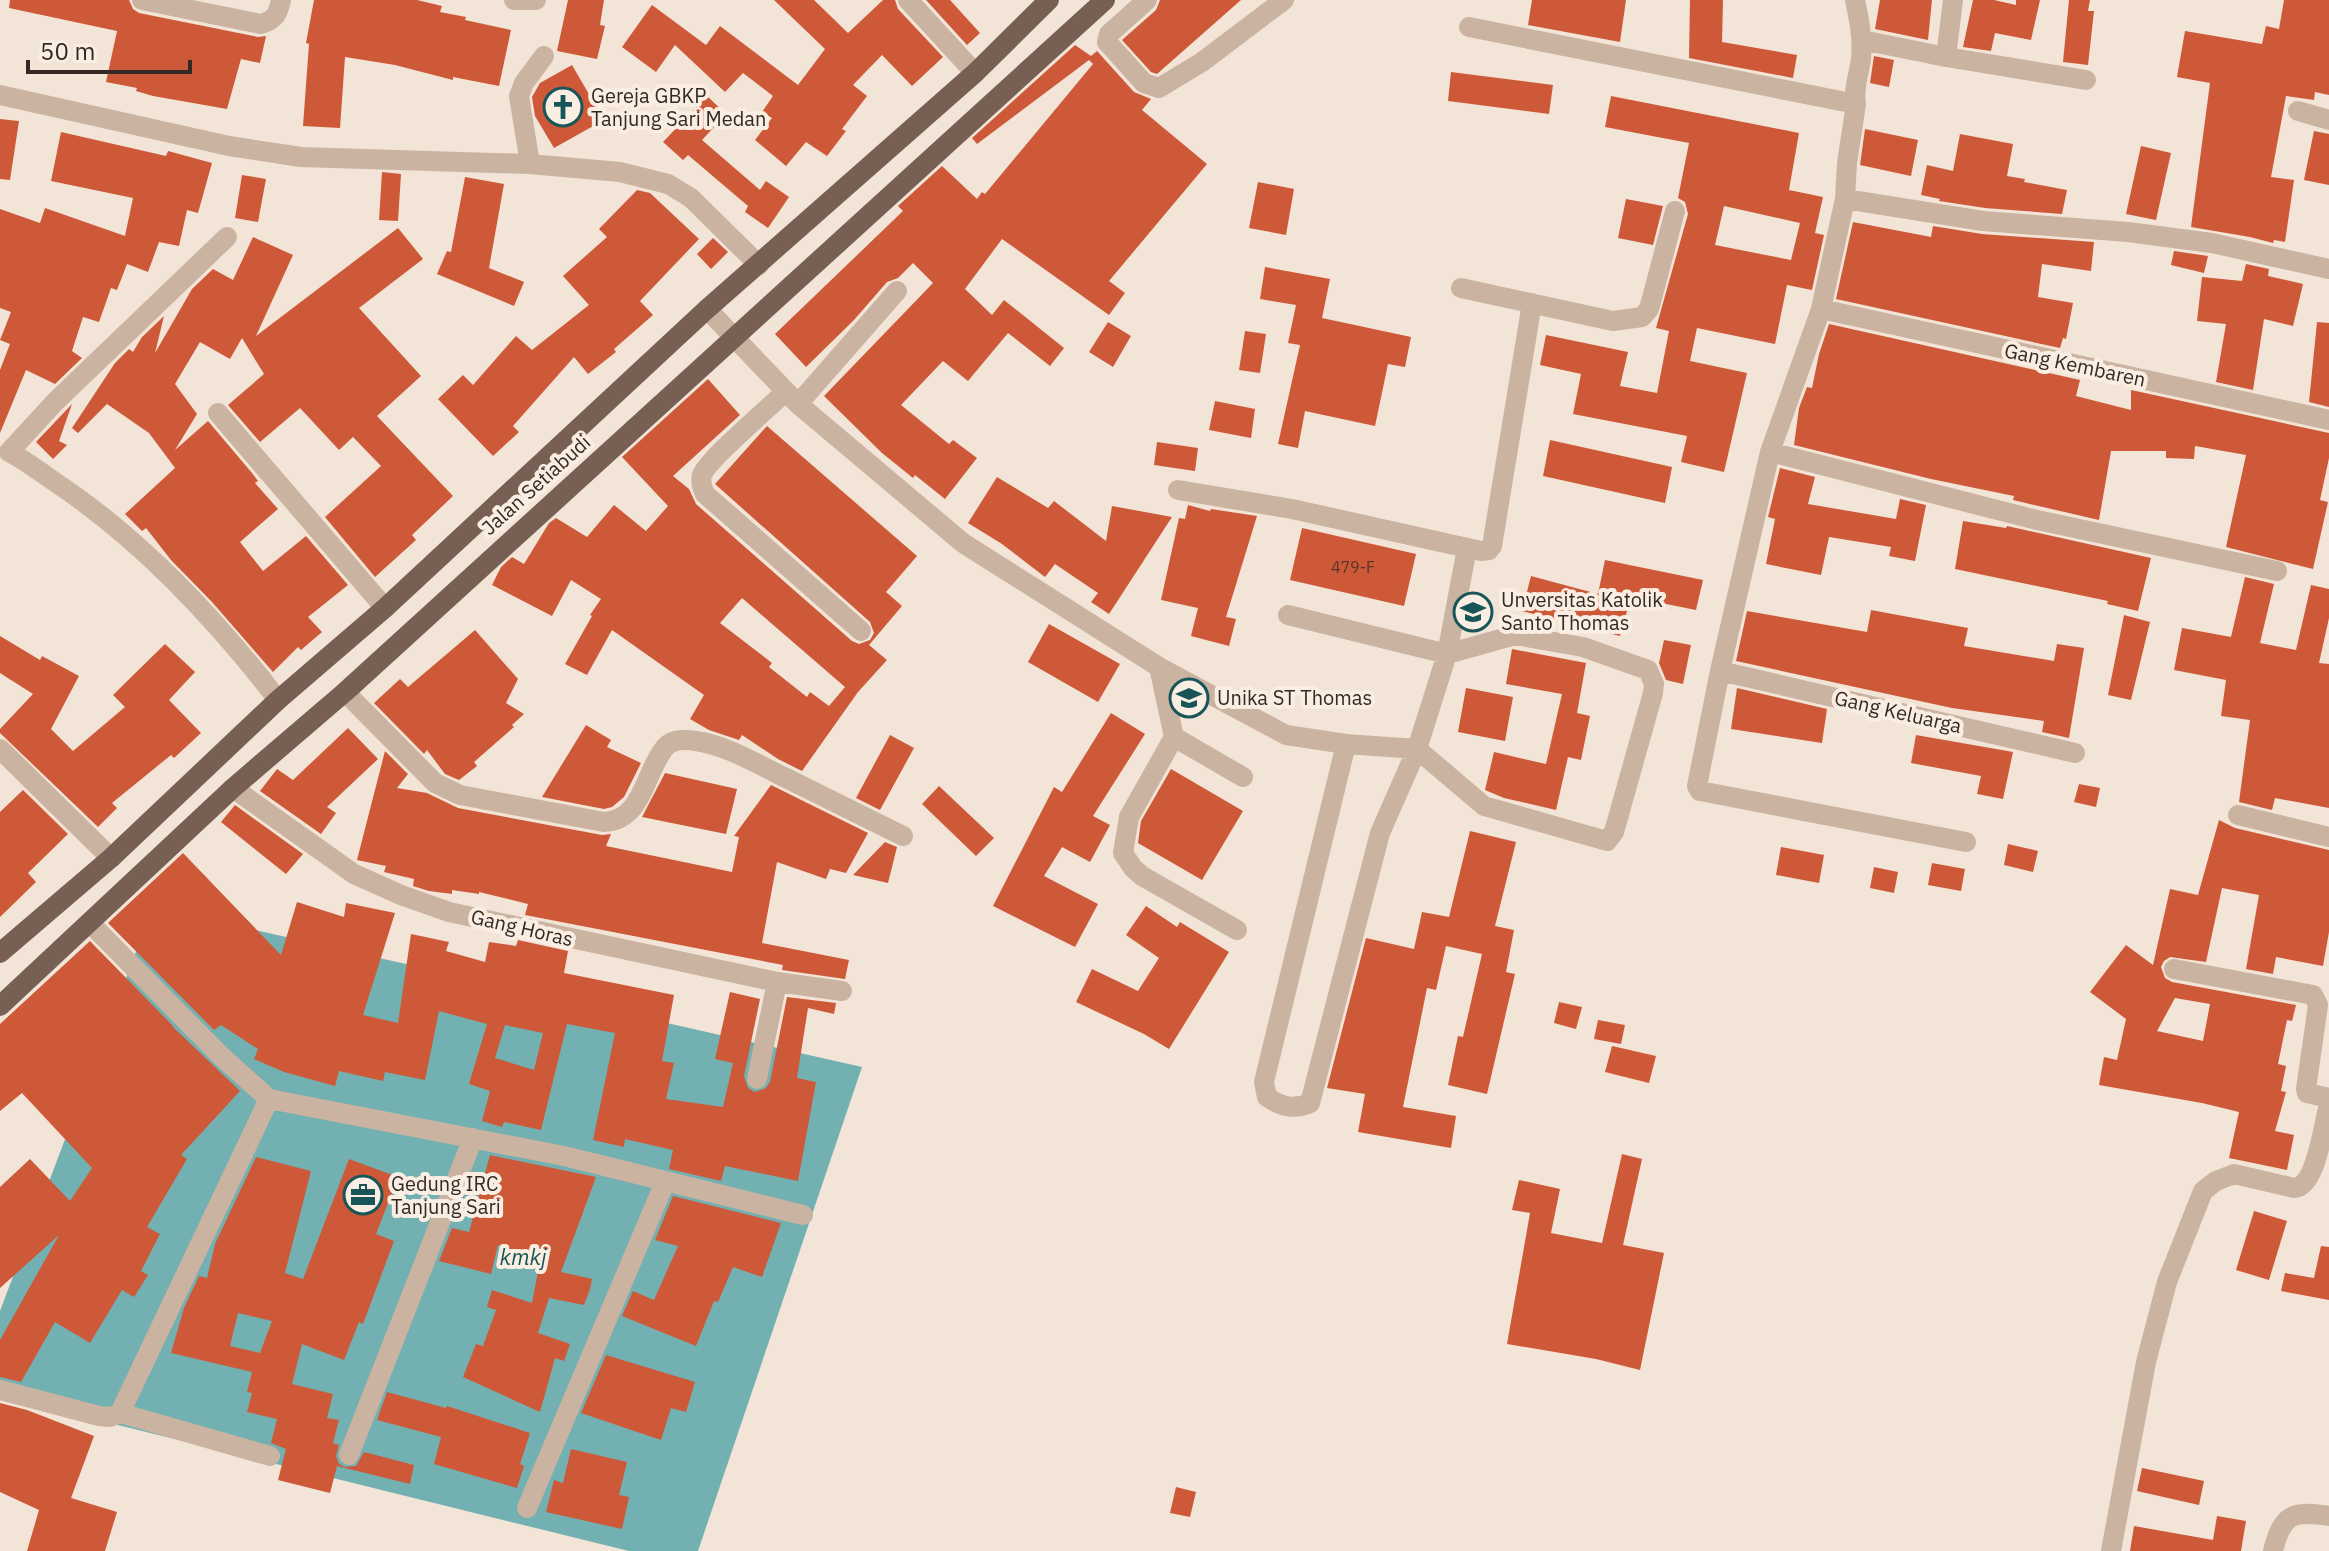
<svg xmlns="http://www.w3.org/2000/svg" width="2329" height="1551" font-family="'IBM Plex Sans',sans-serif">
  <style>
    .water { fill: #73b0b1 }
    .building { fill: #ce5938; fill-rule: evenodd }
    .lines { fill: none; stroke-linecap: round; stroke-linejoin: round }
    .minor { stroke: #cbb3a1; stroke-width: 20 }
    .major { stroke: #785f54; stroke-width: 20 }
    .labels { text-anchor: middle; stroke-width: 8; stroke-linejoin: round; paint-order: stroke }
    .number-label { font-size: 16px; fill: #5a352a }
    .poi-label { font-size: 20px; fill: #342925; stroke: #faeee2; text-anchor: start }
    .street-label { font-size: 20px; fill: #342925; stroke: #faeee2 }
    .water-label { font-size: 22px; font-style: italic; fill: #185558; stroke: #faeee2 }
  </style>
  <rect width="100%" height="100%" fill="#f2e4d6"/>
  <path class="water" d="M153,907l709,160 -164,484h-69l-629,-155v-85z"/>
  <path class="building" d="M10,0h119l4,9 6,4 119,24 8,-1 -6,27 -19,-4 -14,50 -74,-13 -17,-5 1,-3 -31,-6 11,-51 -108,-23z
    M314,0h103l25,6 -2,6 26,5 -1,3 46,10 -12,56 -46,-9v3l-58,-15 -50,-8 -5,71 -37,-2 6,-82 -3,-1z
    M568,0h36l-4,25 5,1 -8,33 -40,-8z
    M774,0h40l34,33 35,-33h12l3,9 45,48 -31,29 -30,-31 -29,30 14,11 -25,33 4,2 -19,25 -21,-14 -20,24 -31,-26 17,-22 -10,-6 11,-16 -30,-23 -18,19 -50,-47 -19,27 -34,-25 30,-42 54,40 14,-19 78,59 27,-36z
    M926,0h24l30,33 -13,12z
    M1160,0h81l-84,74 -6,-2 -29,-32 34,-30z
    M1532,0h94l-6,42 -92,-17z
    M1690,0h33l-1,42 75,13 -4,23 -104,-20z
    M1880,0h52l-4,40 -53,-11z
    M1973,0h21l22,5v-5h24l-9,40 -36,-7 -4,18 -28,-4z
    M2069,0h21l-2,11h6l-6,54 -25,-3z
    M2284,0h45v95l-14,-3 -1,8 -28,-4 -15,81 23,3 -9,62 -11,-2 -1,3 -23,-6 -59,-10 19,-144 -33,-6 8,-46 77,13 4,-18 13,3z
    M1075,45l16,11 6,-5 37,41 17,7 -9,11 65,54 -98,117 16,12 -16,22 -107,-76 -37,50 27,26 12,-15 60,48 -14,18 -42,-33 -40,48 -25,-20 -42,44 48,39 4,-4 24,18 -32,41 -30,-24 -2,3 -31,-25 -58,-57 109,-113 -20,-20 -15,15 -11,4 -33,38 -48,47 -31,-33 128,-123 -5,-5 44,-40 35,33 5,-7 3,2 108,-130 -4,-4 -112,84 -5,-6z
    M1874,56l20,4 -5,27 -19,-4z
    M572,65l32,55 -50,28 -19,-32 -3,-19 8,-14z
    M1451,72l102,13 -4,29 -101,-13z
    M707,96l19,18 -24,26 58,50 6,-9 23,16 -21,31 -23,-16 3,-6 -60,-51 -5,5 -20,-18z
    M1611,96l188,37 -10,57 34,7 -8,36 9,2 -12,55 -25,-5 -12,59 -78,-16 -7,33 57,12 -23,99 -43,-10 6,-26 -114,-22 8,-40 -41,-9 6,-30 82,17 -8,34 37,7 12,-62 -13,-3 32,-114 -3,-12 -7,-4 11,-55 -84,-16zM1724,206l76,17 -9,37 -76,-15z
    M0,119l19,2 -9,59 -10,-1z
    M1865,129l53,11 -7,36 -51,-11z
    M2314,131l15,3v51l-25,-5z
    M61,132l105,24 2,-5 44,12 -14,50 -11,-3 -8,36 -20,-4 -11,30 -21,-8 -10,26 -6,-2 -12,34 -16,-5 -11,34 10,7 -27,26 -29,-14 -26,63v-63l10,-26 -10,-4 11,-28 -11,-4v-99l40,14 5,-15 80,28 8,-38 -82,-17z
    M1960,134l53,10 -6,32 18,3 -1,3 43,8 -5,24 -77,-6 -46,-7 1,-2 -19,-4 6,-30 26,6z
    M2141,146l30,7 -15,67 -30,-6z
    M382,172l19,2 -3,47 -19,-1z
    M242,175l24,4 -8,43 -23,-4z
    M465,177l39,7 -15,84 35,14 -10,24 -77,-32 10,-23 4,1z
    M1258,182l36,7 -8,46 -37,-7z
    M637,190l13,3 49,46 -59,62 13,14 -39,34 2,3 -28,22 -14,-17 -61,69 6,6 -26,24 -55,-57 25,-24 10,10 43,-49 16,14 57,-45 -26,-29 44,-39 -8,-8z
    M1626,199l37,7 -10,39 -35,-7z
    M1853,222l78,15 2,-11 49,8 112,8 -3,29 -49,-7 -4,33 35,6 -7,36 -3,-1 -3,10 -224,-49z
    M398,228l25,31 -64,49 62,68 -44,40 76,80 -41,39 4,5 -41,37 -50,-60 56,-51 -28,-29 -14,13 -39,-42 -40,34 -32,-37 36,-31 -22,-36 -12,21 -30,-17 -25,42 22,30 -22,36 33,-29 44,52 6,8 -3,2 23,26 -38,33 23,29 43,-35 42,49 -40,32 14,15 -21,18 -3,-3 -25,25 -61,-70 -41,-42 -25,-32 -4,3 -17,-17 50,-46 -26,-35 -42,-29 -29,29 -6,-5 43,-65 14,-14 4,3 9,-15 22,-21 -9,37 37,-64 21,-20 20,11 20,-43 40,18 -37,81z
    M713,238l15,14 -17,17 -14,-15z
    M2174,251l34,5 -4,17 -33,-8z
    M2246,264l23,5 -1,7 35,8 -10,42 -29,-7 -11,71 -37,-8 10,-58 -29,-3 5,-44 40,4z
    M1265,267l65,12 -8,39 89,19 -6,30 -17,-3 -13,62 -70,-15 -7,37 -20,-4 22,-99 -12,-2 8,-38 -36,-6z
    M1108,322l23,14 -18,31 -24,-15z
    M2317,322l12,1v84l-20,-5z
    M1829,324l251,56 -4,16 55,14v-20l198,43v25l-9,42 8,2 -15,67 -87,-22 20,-92 -51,-9 -1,13 -28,-1v-7h-55l-12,69 -86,-20 1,-4 -83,-17 -137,-34 5,-37 8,-21 5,1 7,-34z
    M1245,331l21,3 -6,39 -21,-3z
    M708,379l32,36 -67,61 16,13 7,15 156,137 7,3 11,-4 4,-7 -4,-11 -155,-138 52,-58 150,130 -31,36 16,14 -33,39 18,15 -29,32 -56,79 -24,-12 -36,-24 -3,5 -30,-10 -19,-11 14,-24 -92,-65 -25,45 -22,-11 27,-48 -2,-1 11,-16 -30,-19 -19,36 -60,-31 9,-18 11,-10 12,7 25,-41 7,-5 31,19 27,-32 32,26 22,-25 -46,-49zM742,598l103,89 -16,19 -19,-14 -3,5 -38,-30 3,-4 -52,-40z
    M1215,401l40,8 -4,29 -42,-8z
    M72,404l-13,37 8,4 -14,14 -17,-17z
    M1550,440l122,27 -7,36 -122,-27z
    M1157,442l41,6 -3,23 -41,-6z
    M1780,468l35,9 -7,27 88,15 4,-20 26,6 -11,56 -26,-5 2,-9 -62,-10 -8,38 -55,-11 9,-45 -7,-2z
    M997,477l51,31 6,-7 52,40 6,-35 60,11 -63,97 -18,-12 7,-9 -43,-29 -10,13 -43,-33 -34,-21z
    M1188,505l22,6 1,-2 46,7 -31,101 10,2 -7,27 -38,-10 7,-28 -37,-8 18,-82 6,1z
    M1963,521l43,7 1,-2 144,32 -13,53 -31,-7 1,-3 -153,-32z
    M1302,528l114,26 -12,52 -114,-26z
    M1605,560l98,20 -7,30 -65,-13 -11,39 -98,-25 9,-35 67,18z
    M2245,577l29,7 -14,59 36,7 15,-65 18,4v29l-10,45 10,1v144l-54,-10 -3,12 -33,-8 11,-82 -29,-4 5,-36 -52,-10 8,-42 49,9z
    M1871,610l97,18 -4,18 90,15 3,-17 27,4 -15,90 -27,-6 2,-11 -92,-13 -216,-47 11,-50 120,21z
    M2124,615l26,7 -19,78 -23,-5z
    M1049,624l71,40 -22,38 -70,-40z
    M475,630l43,49 -12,24 18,11 -12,11 2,2 -40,35 3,4 -18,14 -14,-6 -18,-24 -3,4 -50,-51 26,-24 8,8z
    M0,636l40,24 2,-4 37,20 -28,53 22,22 52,-44 -12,-12 52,-51 30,28 -26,28 32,33 -27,25 -3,-3 -59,48 5,5 -19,19 -98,-94v-4l33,-35 -33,-21z
    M1664,640l27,5 -8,39 -17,-4 -7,-17z
    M1512,649l74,14 -9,50 13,3 -9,44 -13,-3 -12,53 -52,-12 -19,-8 9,-38 52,12 16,-70 -56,-10z
    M1466,688l47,9 -8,44 -47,-9z
    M1737,688l90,21 -5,34 -91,-14z
    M1111,713l34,21 -52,82 17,9 -20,37 -28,-15 -18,29 54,28 -23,43 -82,-41 61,-119 8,5z
    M586,725l25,15 -4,7 34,16 -17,34 -12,10 -8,2 -62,-12z
    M348,728l30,31 -51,48 9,6 -15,21 -61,-43 17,-22 16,11z
    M890,735l24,13 -34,62 -24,-12z
    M1916,735l97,17 -10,47 -26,-5 4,-18 -70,-13z
    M385,751l23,23 -11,14 30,5 31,15 144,27 9,-1 -5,12 126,26 7,-35 -5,-1 37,-51 97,48 -22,40 -16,-4 -4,10 -49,-17 -15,81 87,17 -4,19 -63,-9 1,-5 -258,-50 3,-11 -49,-12v2l-27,-4v4l-23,-3 -16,-5 1,-7 -30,-7 2,-6 -29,-6z
    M1171,769l72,42 -41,69 -64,-37 3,-22z
    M665,773l72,16 -11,45 -84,-17z
    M2079,784l21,4 -4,19 -22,-5z
    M939,786l55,52 -18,18 -54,-52z
    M23,790l45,44 -40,39 8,9 -36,35v-105z
    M235,805l68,49 -17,20 -65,-52z
    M2219,820l16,8 94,22v82l-6,34 -47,-9 -3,17 -27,-5 13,-74 -37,-7 -16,74 -36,-5 -6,4 -3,6 4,11 7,4 124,23 -4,16 -5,-1 -9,44 8,2 -5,25 5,1 -11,39 19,4 -7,35 -58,-12 10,-46 -37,-9 -103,-18 5,-28 13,3 9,-41 -36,-27 36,-47 27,20 17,-76 28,6zM2175,998l35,6 -7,37 -46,-10z
    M1470,831l46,11 -21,84 19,4 -8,42 9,2 -28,120 -39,-9 10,-49 5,1 19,-83 -36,-8 -10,44 -9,-2 -24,119 53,9 -5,32 -93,-16 7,-38 -38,-6 39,-150 48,11 8,-37 27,5z
    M885,842l12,5 -9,36 -35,-8z
    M2008,844l30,7 -5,21 -29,-7z
    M1781,847l43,8 -5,28 -43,-8z
    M183,853l98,102 16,-53 47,15 2,-14 49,10 -32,102 35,8 13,-89 38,8 -3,9 39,11 4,-20 27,4 2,-6 50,11 -4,22 110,22 -12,66 12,2 -8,36 57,8 10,-44 -18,-4 15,-67 30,7 -16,77 4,12 7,4 11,-4 4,-6 17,-85 49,6 -2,11 -26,-6 -11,70 19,4 -18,99 -73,-15 -4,15 -52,-12 4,-19 -48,-11 -1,8 -31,-7 22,-107 -48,-9 -26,106 -37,-8 -2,5 -20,-6 8,-30 -21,-7 18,-60 -48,-13 -14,69 -40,-8 -2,9 -44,-10 -4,15 -51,-14 -30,-13 4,-10 -37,-24 -7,5 -106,-107zM505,1025l38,8 -9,37 -39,-12z
    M1932,863l33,6 -4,22 -33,-6z
    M1874,867l24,5 -4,21 -24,-5z
    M1146,906l31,21 3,-5 49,30 -60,97 -25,-15 -68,-32 16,-33 46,22 21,-33 -33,-23z
    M90,941l84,86 -2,-1 68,65 -59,64 6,4 -40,68 13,7 -19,37 7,4 -14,22 -12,-7 -32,53 -35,-21 -34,60 -21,-5v-37l59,-105 -59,53v-101l30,-28 40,42 22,-33 -70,-75 -22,18v-87z
    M1559,1002l23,5 -6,22 -22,-6z
    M1598,1020l27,5 -4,19 -27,-5z
    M1612,1046l44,10 -7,27 -44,-11z
    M1622,1154l20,5 -19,86 41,8 -24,117 -44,-11 -89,-15 23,-131 -18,-3 7,-30 41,9 -9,44 51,10z
    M490,1155l106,22 -35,95 31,7 -2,10 -6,16 -35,-7 -11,35 32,11 -6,17 -9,-3 -15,54 -77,-35 13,-33 7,2 13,-36 -9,-3 5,-17 40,13 8,-42 -42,-16 -7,29 -52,-13 13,-33 17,4z
    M256,1157l55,14 -26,102 18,6 46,-120 49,18 -22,57 18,7 -31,83 -4,-2 -15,38 -42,-16 -10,40 41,10 -6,24 12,2 -6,23 6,2 -3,11 3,8 6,3 11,-1 8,-14 50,13 -4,19 -73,-18 -7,27 -52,-13 8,-31 -15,-6 6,-24 -30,-7 5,-19 -5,-1 5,-20 -81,-19 13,-45 15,-32 8,2 8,-34zM238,1313l34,8 -12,32 -30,-7z
    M673,1196l108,27 -19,54 -29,-10 -15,35 -4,-1 -18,45 -74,-30 11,-25 21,9 24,-54 -23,-6z
    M2254,1211l33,10 -18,59 -33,-10z
    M2321,1246l8,1v53l-48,-9 4,-18 29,5z
    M606,1355l89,27 -9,30 -15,-4 -10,32 -80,-27z
    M387,1392l59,16 1,-2 83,27 -10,31 4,2 -7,22 -83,-24 7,-27 -64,-17z
    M0,1403l27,7 67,26 -23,62 46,14 -12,39h-78l12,-41 -39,-18z
    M571,1449l56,13 -8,33 10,2 -7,32 -76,-17 8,-32 9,3z
    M2142,1468l62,13 -5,24 -62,-14z
    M1176,1487l20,5 -6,25 -20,-4z
    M2217,1516l29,5 -5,30h-111l4,-25 79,14z"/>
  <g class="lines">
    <path class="minor" d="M142,0l119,24c14,-4 17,-10 20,-24
      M514,0h22
      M908,0l67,73
      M1147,0l-38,34 -2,8 37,41 15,5 43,-26 82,-62
      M1855,0c4,19 8,39 6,59 -2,15 -8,30 -5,45l-9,59 -2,36 -24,110 -51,143 -50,219 -23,115 3,5 266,51
      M1469,27l387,77
      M1862,40l84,17 140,23
      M1946,57l7,-57
      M0,95l229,51 72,11 229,7 90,8 48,12 23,14 68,67
      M2298,111l31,9
      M530,164l-11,-68 5,-13 20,-27
      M1845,199l138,22 145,11 84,11 117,26
      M227,237l-172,165 -46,50c16,8 31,20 46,30 87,58 160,136 223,218
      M1461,288l152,33 29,-4 7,-8 3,-11 23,-87
      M707,309l91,95 165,139 196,124 127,68 60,9 71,5 30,-95 20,-106
      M1821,309l508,111
      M785,392c-16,16 -78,68 -83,83 -2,7 0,13 3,19l156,137
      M798,404l99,-113
      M218,413l167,195
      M1770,452l267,68 240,51
      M1178,490l114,19 189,42 8,-1 3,-4 40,-243
      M1288,615l159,39 68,-19 68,12 65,23 6,14 -1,9 -39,139 -7,9 -123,-35 -67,-57 -37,84 -70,270c-16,7 -28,4 -43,-6l-3,-15 82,-338
      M1159,667l15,70 -45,80 -6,36 10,15 9,8 95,54
      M1720,671l355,82
      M345,692l90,91 25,12 144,27c38,-2 40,-46 59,-72 7,-11 20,-11 33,-9 28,4 54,19 80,32 42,21 85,42 127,63
      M1174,737l69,40
      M0,749l111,109
      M233,788l121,86 47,21 48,17 328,70 65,9
      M2238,815l91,22
      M91,924l130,132 48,43 295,57 239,59
      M2174,969l139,26 5,10 -12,84 1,4 22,5
      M757,1079l20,-97
      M0,1390l99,26 11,1 10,-4 149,-314
      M120,1413l150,43
      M349,1455l124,-317
      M527,1508l138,-326
      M2111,1551l35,-189 21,-80 36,-91 13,-10 18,-7 60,14c23,-1 29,-64 35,-83
      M2273,1551c9,-37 20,-41 56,-35"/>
    <path class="major" d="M0,953l111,-95 167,-158 107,-92 322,-299 268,-236 74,-73
      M0,1006l233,-218 112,-96 760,-692"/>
  </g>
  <defs>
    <g id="church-ring" transform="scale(2)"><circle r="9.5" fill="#faeee2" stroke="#185558" stroke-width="1.5"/><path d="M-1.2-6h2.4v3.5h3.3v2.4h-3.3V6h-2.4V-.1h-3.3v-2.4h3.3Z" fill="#185558"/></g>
    <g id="university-ring" transform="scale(2)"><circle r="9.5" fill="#faeee2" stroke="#185558" stroke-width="1.5"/><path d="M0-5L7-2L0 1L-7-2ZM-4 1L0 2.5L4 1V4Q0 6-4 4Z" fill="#185558"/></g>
    <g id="office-ring" transform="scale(2)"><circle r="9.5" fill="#faeee2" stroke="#185558" stroke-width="1.5"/><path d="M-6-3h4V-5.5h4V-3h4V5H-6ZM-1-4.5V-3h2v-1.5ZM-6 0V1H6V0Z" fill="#185558"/></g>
  </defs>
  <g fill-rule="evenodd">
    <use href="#church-ring" x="563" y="107"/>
    <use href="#university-ring" x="1473" y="612"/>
    <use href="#university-ring" x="1189" y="698"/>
    <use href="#office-ring" x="363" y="1195"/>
  </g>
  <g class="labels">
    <g class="number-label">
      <text x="1353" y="573">479-F</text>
    </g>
    <g class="poi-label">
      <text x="591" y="103">Gereja GBKP<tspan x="591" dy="23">Tanjung Sari Medan</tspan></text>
      <text x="1501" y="607">Unversitas Katolik<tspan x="1501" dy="23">Santo Thomas</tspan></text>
      <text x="1217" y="705">Unika ST Thomas</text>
      <text x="391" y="1191">Gedung IRC<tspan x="391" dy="23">Tanjung Sari</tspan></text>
    </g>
    <g class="street-label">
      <text transform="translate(2075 365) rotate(12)" y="7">Gang Kembaren</text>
      <text transform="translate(536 485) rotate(-42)" y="7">Jalan Setiabudi</text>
      <text transform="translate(1898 712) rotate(13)" y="7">Gang Keluarga</text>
      <text transform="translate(522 928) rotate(13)" y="7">Gang Horas</text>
    </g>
    <g class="water-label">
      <text x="523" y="1265">kmkj</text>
    </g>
  </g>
  <path d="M28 60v12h162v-12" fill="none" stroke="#342925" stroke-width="4"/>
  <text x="40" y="60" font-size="24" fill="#342925" stroke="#faeee2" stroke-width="6" paint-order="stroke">50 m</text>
</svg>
